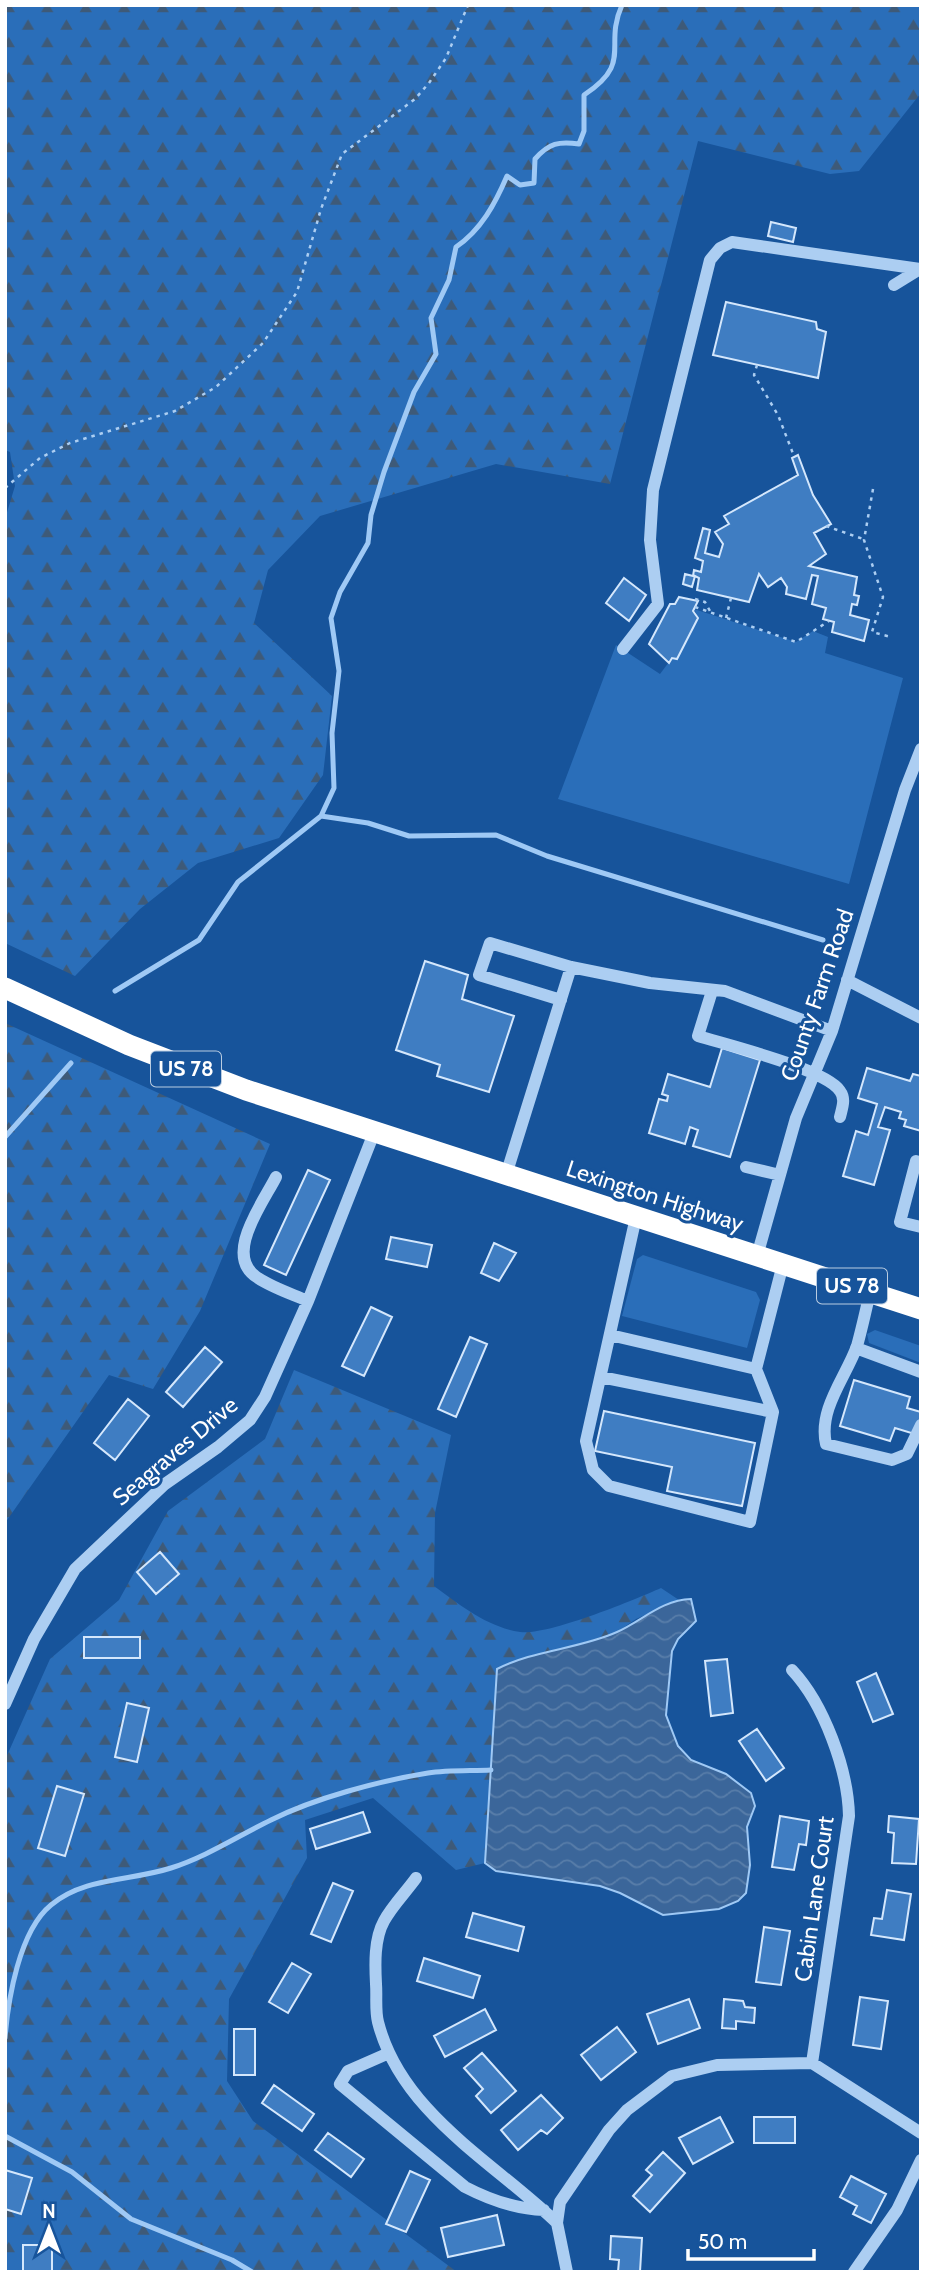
<svg xmlns="http://www.w3.org/2000/svg" width="926" height="2277" font-family="Cabin,sans-serif">
  <style>
    .green { fill: #2a6eb9 }
    .forest { fill: url(#forest-firs) }
    .water { fill: url(#water-waves); stroke: #9fc9f5; stroke-width: 2 }
    .lines { fill: none; stroke-linecap: round; stroke-linejoin: round }
    .stream { stroke: #9fc9f5; stroke-width: 5 }
    .building { fill: #3f7dc2; stroke: #d4e7fc; stroke-width: 2 }
    .path { stroke: #accef2; stroke-width: 2.5; stroke-dasharray: 3.5 5; stroke-linecap: butt }
    .minor { stroke: #accef2; stroke-width: 12 }
    .highway { stroke: #fff; stroke-width: 21 }
    .labels { text-anchor: middle; stroke-width: 6; stroke-linejoin: round; paint-order: stroke }
    .shield { fill: #17549b; stroke: #b9cce1; stroke-width: 2 }
    .shield-label { font-size: 21px; font-weight: bold; fill: #fff }
    .street-label { font-size: 23px; fill: #fff; stroke: #17549b }
  </style>
  <defs>
    <pattern id="forest-firs" width="22" height="20" patternUnits="userSpaceOnUse" patternTransform="scale(1.75)"><rect width="22" height="20" fill="#2a6eb9"/><path d="M5 1l3.5 6h-7zM16 11l3.5 6h-7z" fill="#3e5a78"/></pattern>
    <pattern id="water-waves" width="16" height="10" patternUnits="userSpaceOnUse" patternTransform="scale(1.75)"><rect width="16" height="10" fill="#3b669a"/><path d="M0 5q4-4 8 0t8 0" fill="none" stroke="#587da9"/></pattern>
  </defs>
  <rect width="100%" height="100%" fill="#17549b"/>
  <path class="green" d="M694,609l102,33 17,-11 15,6 -3,16 78,25 -54,206 -291,-85 58,-154 44,29 12,-16h5l21,-40z
    M643,1255l113,37 4,8 -13,48 -125,-32 15,-57z
    M875,1330l46,16v17l-52,-20 -2,-9z"/>
  <path class="forest" d="M5,5h916v88l-62,78 -29,3 -132,-33 -88,343 -114,-20 -176,52 -52,54 -14,53 78,73 -9,79 -44,63 -81,25 -58,46 -65,67 -70,-33v-424l10,-33 -5,-34 -5,-2z
    M5,1023l265,121 -70,167 -47,78 -44,-14 -104,148z
    M294,1370l157,65 -16,78 -1,73c26,19 53,41 86,46 27,4 114,-32 141,-44l18,12 -43,19 -19,13 -120,37 -12,194 -29,7 -83,-72 -68,22 2,38 -78,141 -2,82 26,40 204,151h-452v-512l45,-101 69,-59 49,-89 97,-72z"/>
  <path class="water" d="M691,1599l5,22 -18,18 -6,12 -6,64 12,31 13,14 35,14 25,19 4,13 -8,21 3,38 -4,28 -8,8 -19,8 -56,6 -43,-22 -20,-7 -104,-15 -11,-8 12,-194c37,-19 82,-20 120,-37 26,-12 45,-32 74,-33z"/>
  <g class="lines">
    <path class="stream" d="M321,816l13,-28 -2,-55 7,-62 -8,-53 9,-26 28,-49 3,-28 13,-43 30,-80 22,-38 -5,-36 18,-38 7,-33c25,-17 39,-43 51,-71l13,9 14,-2 1,-24c14,-16 24,-18 44,-15l5,-13v-36c50,-33 19,-48 38,-90
      M115,991l84,-51 39,-58 83,-66 47,7 41,13 87,-1 51,21 276,84
      M5,1137l66,-74
      M5,2038c3,-38 14,-107 46,-133 33,-28 80,-24 120,-37 35,-11 67,-32 100,-48 44,-22 108,-39 157,-47 20,-3 43,-2 63,-3
      M5,2136l67,36 59,47 101,41 20,12"/>
  </g>
  <path class="building" d="M771,222l25,6 -3,14 -25,-6z
    M726,302l90,20 1,7 9,3 -8,46 -105,-23z
    M798,455l15,40 18,29 -17,9 12,21 -17,12 48,11 -3,18 5,1 -2,9 -5,-1 -2,11 19,5 -5,21 -32,-9 2,-10 -11,-3 3,-11 -14,-4 6,-28 -6,-1 -6,24 -20,-5 1,-7 -6,-9 -13,9 -9,-13 -10,28 -52,-12 2,-12 -4,-2 -3,11 -9,-3 2,-10 8,2 1,-6 7,2 2,-11 -8,-3 8,-30 7,2 -5,23 14,4 4,-13 -8,-12 14,-8 -5,-8 74,-41 -6,-17z
    M624,578l22,17 -17,26 -23,-18z
    M679,597l19,4 -5,10 5,7 -21,41 -5,-1 -3,5 -20,-19 21,-40h5z
    M425,961l43,14 -6,24 52,17 -25,76 -52,-16 3,-11 -44,-15z
    M722,1048l38,12 -30,97 -37,-11 5,-16 -8,-3 -5,17 -36,-11 10,-34 8,2 1,-5 -6,-2 6,-20 42,13z
    M867,1068l43,13 3,-7 8,2v55l-17,-5 2,-6 -7,-2 2,-6 -16,-5 -7,20 12,3 -16,55 -31,-9 13,-45 12,4 9,-31 -19,-6z
    M308,1170l22,10 -44,95 -22,-10z
    M391,1237l41,8 -5,22 -41,-8z
    M494,1243l22,10 -17,28 -18,-8z
    M371,1307l21,10 -28,59 -22,-10z
    M470,1337l17,7 -31,73 -18,-8z
    M205,1347l17,15 -39,45 -17,-15z
    M854,1380l56,17 -3,11 14,4v24l-26,-8 -5,13 -50,-15z
    M128,1399l21,17 -34,44 -21,-17z
    M604,1411l151,32 -13,63 -75,-15 5,-24 -77,-16z
    M160,1552l19,22 -23,20 -19,-22z
    M84,1637h56v21h-56z
    M727,1659l6,54 -22,3 -6,-55z
    M876,1673l17,41 -20,8 -16,-40z
    M127,1703l22,5 -12,54 -22,-5z
    M757,1729l27,39 -18,13 -27,-40z
    M57,1786l27,8 -19,62 -27,-8z
    M363,1812l7,20 -54,17 -6,-20z
    M780,1816l29,5 -3,24 -7,-1 -5,26 -22,-3z
    M889,1816l30,3 -3,45 -24,-1 2,-30 -6,-1z
    M333,1883l20,8 -22,51 -20,-8z
    M887,1890l24,4 -7,46 -33,-5 3,-17 8,1z
    M473,1913l51,14 -6,24 -52,-14z
    M764,1927l26,4 -9,54 -25,-3z
    M424,1958l56,18 -7,22 -56,-17z
    M292,1963l19,11 -23,39 -19,-11z
    M860,1997l28,4 -7,48 -28,-4z
    M689,1999l11,29 -42,16 -11,-30z
    M724,1999l19,2 2,6 10,1 -1,15 -18,-2v8l-14,-1z
    M485,2009l11,21 -51,27 -11,-21z
    M617,2027l19,25 -35,28 -20,-25z
    M234,2029h21v46h-21z
    M482,2053l34,38 -25,22 -15,-17 7,-7 -19,-21z
    M274,2085l40,29 -12,17 -40,-28z
    M541,2095l22,23 -16,16 -6,-4 -23,20 -17,-20z
    M720,2117l13,25 -40,22 -14,-26z
    M754,2117h41v26h-41z
    M328,2133l36,26 -13,18 -36,-27z
    M663,2152l22,21 -35,39 -17,-16 19,-21 -6,-5z
    M5,2170l27,8 -11,36 -16,-5z
    M410,2171l20,9 -24,52 -20,-8z
    M851,2176l35,18 -15,29 -18,-9 4,-8 -17,-9z
    M497,2215l7,30 -56,12 -7,-29z
    M611,2236l31,2 -2,34h-22l1,-12 -9,-1z
    M23,2245h29v27h-29z"/>
  <g class="lines">
    <path class="path" d="M757,365l-3,10 24,40 16,41
      M5,488l35,-30 30,-15 105,-32 41,-24 47,-44 34,-51 24,-83 21,-55 73,-55 14,-16 17,-25 22,-53
      M873,489l-9,51 19,57 -11,35 19,5
      M826,526l37,13
      M695,599l10,3 5,9
      M695,607l101,35 33,-21
      M726,618l5,-20"/>
    <path class="minor" d="M894,285l26,-16
      M623,649l35,-45 -8,-64 3,-50 57,-230 10,-12 12,-6 188,27
      M847,980l74,38
      M712,991l-14,45c29,9 128,33 142,55 6,8 2,17 0,26
      M561,1000l-82,-25 11,-32 81,24 79,16 75,8 107,40
      M921,1163l-5,-2 -16,61 21,5
      M746,1167l34,8
      M506,1175l65,-208
      M276,1177c-13,26 -54,79 -18,101 15,10 34,16 50,23
      M636,1217l-50,224 7,29 16,16 141,36 23,-110 -17,-43 27,-105
      M757,1256l39,-138 36,-87 73,-241 16,-41
      M870,1292c-4,18 -8,36 -13,54 -11,31 -39,63 -31,98l66,16 15,-6 14,-29
      M610,1335l146,34
      M856,1348l65,24
      M601,1377l172,35
      M792,1670c32,34 56,100 57,146l-37,247
      M5,1704l29,-65 41,-70 90,-85 53,-37 32,-27 15,-23 43,-96 66,-168
      M416,1878c-10,14 -24,28 -32,43 -10,18 -9,44 -8,63 1,12 -1,26 2,38 23,91 116,140 179,201
      M389,2053l-41,18 -8,13 125,103c25,13 50,22 79,23
      M567,2272l-10,-49 3,-21 49,-72 18,-20 45,-34 45,-11 95,-2 109,70
      M854,2272l43,-62 24,-50"/>
    <path class="highway" d="M5,988l124,57 117,45 675,219"/>
  </g>
  <g class="labels">
    <g class="shield">
      <rect x="151" y="1051.5" width="70" height="35" rx="5"/>
      <rect x="817" y="1268.5" width="70" height="35" rx="5"/>
    </g>
    <g class="shield-label">
      <text x="186" y="1076">US 78</text>
      <text x="852" y="1293">US 78</text>
    </g>
    <g class="street-label">
      <text transform="translate(817 995) rotate(-71)" y="8">County Farm Road</text>
      <text transform="translate(655 1196) rotate(18)" y="8">Lexington Highway</text>
      <text transform="translate(175 1451) rotate(-40)" y="8">Seagraves Drive</text>
      <text transform="translate(814 1899) rotate(-82)" y="8">Cabin Lane Court</text>
    </g>
  </g>
  <rect width="926" height="2277" fill="none" stroke="#ffffff" stroke-width="14"/>
  <g transform="translate(49 2228)" stroke="#17549b" stroke-width="5" paint-order="stroke">
  <path d="M0-5L12 26L0 18L-12 26Z" fill="#ffffff"/>
  <text y="-10" font-size="19" font-weight="bold" text-anchor="middle" fill="#ffffff">N</text>
  </g>
  <path d="M688 2249v10h126v-10" fill="none" stroke="#ffffff" stroke-width="3.5"/>
  <text x="698" y="2249" font-size="21" fill="#ffffff" stroke="#17549b" stroke-width="5" paint-order="stroke">50 m</text>
</svg>
